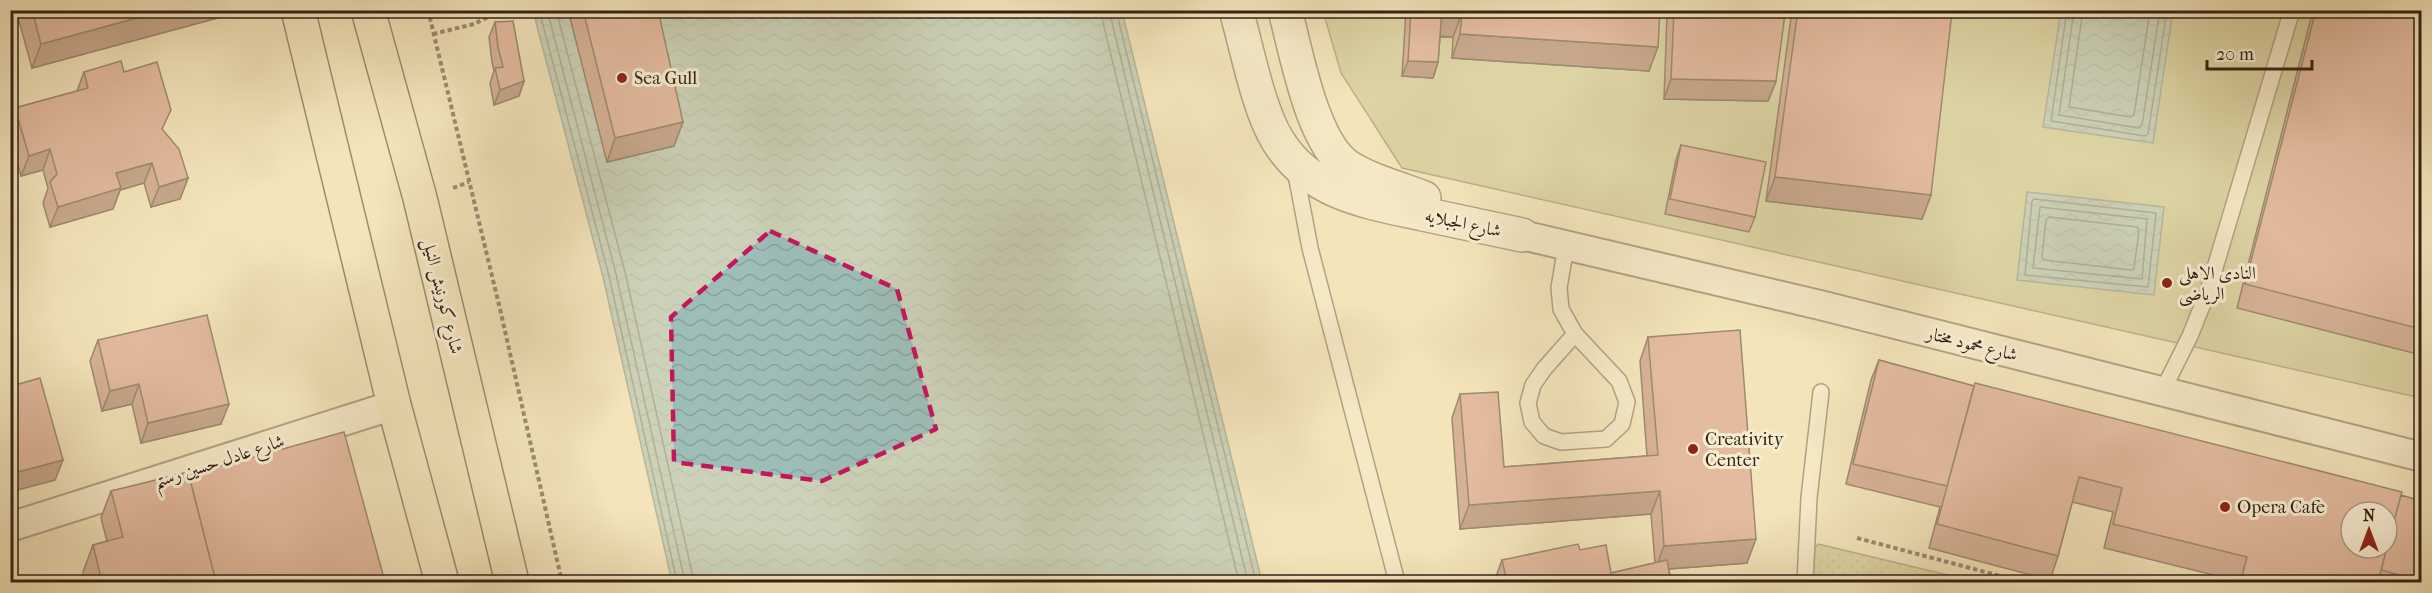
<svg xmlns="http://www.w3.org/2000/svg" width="2432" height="593" font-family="'IM FELL French Canon',Amiri,serif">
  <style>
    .garden { fill: url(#garden-dots); stroke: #7c7250; stroke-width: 1.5 }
    .pitch { fill: #c3c18a; stroke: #7c7250; stroke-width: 1.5 }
    .water { fill: url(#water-waves); stroke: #737f77; stroke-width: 1.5 }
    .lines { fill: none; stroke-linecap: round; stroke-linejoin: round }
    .shore { stroke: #687067; stroke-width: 1.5 }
    .service-casing { stroke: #64523f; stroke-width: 18 }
    .minor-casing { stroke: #64523f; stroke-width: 32 }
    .tertiary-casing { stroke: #64523f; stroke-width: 36 }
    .primary-casing { stroke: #342216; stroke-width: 36 }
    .path { stroke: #342216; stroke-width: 4; stroke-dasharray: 4.5 3; stroke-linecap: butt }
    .service { stroke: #f7edd2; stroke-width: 15 }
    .minor { stroke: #f7edd2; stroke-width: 28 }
    .tertiary { stroke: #f7edd2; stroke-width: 33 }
    .primary { stroke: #f3e4ba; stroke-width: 33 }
    .wall { fill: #b5776c; stroke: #342216; stroke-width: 1.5 }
    .shaded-wall { fill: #946158; stroke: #342216; stroke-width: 1.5 }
    .building { fill: #d38a7e; stroke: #342216; stroke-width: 1.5 }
    .marked { fill: none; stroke: #c2185b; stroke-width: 4.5; stroke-dasharray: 12 8; stroke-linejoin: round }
    .poi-dot { fill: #8f2418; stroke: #f7edd2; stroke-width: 2 }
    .labels { text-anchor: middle; stroke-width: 6; stroke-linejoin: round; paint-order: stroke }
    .poi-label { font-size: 18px; fill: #342216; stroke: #f7edd2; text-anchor: start }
    .street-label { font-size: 18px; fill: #342216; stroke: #f7edd2 }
  </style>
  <defs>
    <pattern id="garden-dots" width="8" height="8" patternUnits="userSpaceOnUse" patternTransform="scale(1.5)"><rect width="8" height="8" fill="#c3c18a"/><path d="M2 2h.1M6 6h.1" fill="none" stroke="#a8a676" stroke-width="1.8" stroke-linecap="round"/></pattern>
    <pattern id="water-waves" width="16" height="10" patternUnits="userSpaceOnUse" patternTransform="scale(1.5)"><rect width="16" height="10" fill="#9dbdb8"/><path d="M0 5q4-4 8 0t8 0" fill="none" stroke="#88a29d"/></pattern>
  </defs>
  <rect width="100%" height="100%" fill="#f3e4ba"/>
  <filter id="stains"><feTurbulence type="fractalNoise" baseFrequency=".00333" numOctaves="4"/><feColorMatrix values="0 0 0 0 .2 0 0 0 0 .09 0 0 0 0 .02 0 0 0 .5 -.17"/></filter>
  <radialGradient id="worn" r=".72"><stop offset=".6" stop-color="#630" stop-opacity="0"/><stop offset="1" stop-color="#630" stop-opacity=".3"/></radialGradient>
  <path class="garden" d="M1818,544l159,38h-163c-1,-11 -5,-29 4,-38z"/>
  <path class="pitch" d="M1323,11h1098v387l-1019,-230 -61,-95z"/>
  <path class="water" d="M533,11h589l140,571h-590l-69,-305z
    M2061,11h112l-20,132 -110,-16z
    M2027,192l137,15 -10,88 -137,-15z"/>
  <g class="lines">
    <path class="shore" d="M539,10l70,266 68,306
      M547,10l69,264 69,308
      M556,10l69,262 69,310
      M1100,10l139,572
      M1109,10l139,572
      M1116,10l140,572
      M2067,10l-16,111 94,15 3,-2 19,-124
      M2074,10l-15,105 80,13 3,-3 18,-115
      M2083,10l-14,97 62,10 3,-2 16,-105
      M2034,199l122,14 -8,74 -123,-12 7,-74z
      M2040,207l107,12 -5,60 -109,-11z
      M2049,217l88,10 2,3 -5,39 -3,1 -87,-10 -2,-3 4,-37z"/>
    <g class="service-casing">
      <path id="service" d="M1295,169l15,79 87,334
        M1566,246l-7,42 2,21 14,25 -31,35 -11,16 -5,18 4,19 12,14 17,6 45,-3 16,-15 5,-22 -8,-21 -44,-47
        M2162,392l28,-56 18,-45 84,-281
        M1805,582l4,-84 12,-106"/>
    </g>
    <g class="minor-casing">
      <path id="minor" d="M1522,235l302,71 598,151
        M10,527l384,-122"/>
    </g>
    <g class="tertiary-casing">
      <path id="tertiary" d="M1236,10c11,38 22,99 42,131 33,53 89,61 145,73 33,7 66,14 99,21
        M1285,10c11,42 27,132 62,156 23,15 52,22 77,32"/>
    </g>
    <g class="primary-casing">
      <path id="primary" d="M298,10l96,395 48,177
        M368,10l52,188 92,384"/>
    </g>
    <path class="path" d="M428,10l72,299 62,273
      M433,34l41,-10 28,-14
      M453,188l16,-6
      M1857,538l166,44"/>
    <use href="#service" class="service"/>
    <use href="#minor" class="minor"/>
    <use href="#tertiary" class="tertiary"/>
    <use href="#primary" class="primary"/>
  </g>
  <path class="wall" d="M16,10h205l-3,8 -186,50z
    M568,10h90l16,136 -67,16z
    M1406,10h254l-11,61 -197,-13 1,-21h-13l-2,25 -5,16 -31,-2z
    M1669,10h55l52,71 -8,20 -104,-2 3,-84z
    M1794,10h143l-6,185 -9,24 -156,-18 25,-183z
    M2313,10h97l11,3v342l-184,-47z
    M495,22l29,59 -5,15 -25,9 -4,-22 4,-12 -2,-9 -3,-25z
    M84,72h40l64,106 -8,21 -29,8 -7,-24 -24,7 -7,19 -63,18 -7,-24 5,-15 -5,-18 -22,6 -11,-38v-18l5,-12 62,-17z
    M1681,145l74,72 -6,15 -84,-18 11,-54z
    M1648,337l99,226 -78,6 2,13h-177l8,-22 78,-10 31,23 44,-10 -4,-49 -191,15 -8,-111 8,-24 44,73 143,-11 -7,-95z
    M98,340l123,84 -80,19 -9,-39 -30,7 -12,-50z
    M1879,360l95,26 447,115v81h-183v-1l-134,-33 9,-36 -41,-10 -14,54 -8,24 -121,-32 11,-41 -94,-23 25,-104z
    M189,475l196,107h-300l-2,-10 10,-27 14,-4 -6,-23 10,-27z"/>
  <path class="shaded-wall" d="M166,10h55l-3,8 -186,50 9,-24z
    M1444,12l18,2 -9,23 -17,-1z
    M1460,34l198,13 -9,24 -197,-13z
    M1408,61l30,1 -5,16 -31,-2z
    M1671,79l105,2 -8,20 -104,-2z
    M524,81l-5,15 -25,9 6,-15z
    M683,122l-9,24 -67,16 8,-24z
    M50,149l-7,21 -22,6 8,-20z
    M152,163l-8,20 -24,7 -7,19 -63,18 8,-20 58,-34z
    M1775,177l156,18 -9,24 -156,-18z
    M188,178l-8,21 -29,8 8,-20z
    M139,384l-7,20 -30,7 8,-20z
    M229,404l-8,20 -80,19 7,-20z
    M63,460l-8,20 -45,12v-18z
    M1660,491l-9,23 -191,15 9,-24z
    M1756,539l-9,24 -92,7 9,-24z"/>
  <path class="building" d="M32,10h134l-125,34z
    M583,10h75l25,112 -68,16z
    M1411,10h31l-4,52 -30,-1z
    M1444,10h216l-2,37 -198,-13 2,-20 -18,-2z
    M1674,10h50l61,4 -9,67 -105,-2z
    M1798,10h139l15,2 -21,183 -156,-18z
    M2316,10h94l11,3v316l-176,-45z
    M513,21l11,60 -24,9 -5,-22 8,-1 -5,-20 -3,-25z
    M121,61l3,11 33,-10 14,48 -9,19 17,20 9,29 -29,9 -7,-24 -36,10 5,15 -63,19 -8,-25 7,-8 -7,-25 -21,7 -14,-48 73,-20 -4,-16z
    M1681,145l85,17 -11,55 -85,-18z
    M207,315l22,89 -81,19 -9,-39 -29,7 -12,-51z
    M1740,330l16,209 -92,7 -4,-55 -191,14 -9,-111 38,-2 6,75 154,-12 -10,-118z
    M1879,360l95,26 -27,100 -94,-22z
    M10,368l5,17 25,-7 23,82 -53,14z
    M1975,383l427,109 -15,55v-35h-36v36h36l-9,34h-111l-25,-6 5,-19 -134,-33 9,-36 -43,-11 -21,79 -121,-32z
    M344,432l41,150h-169l-27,-107z
    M188,472l28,110h-114l-9,-37 30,-8 -12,-46z
    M2401,495l20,6v80l-40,-11z
    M1578,544l2,6 26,-5 5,28 56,-13 4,22h-164l-5,-22z"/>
  <path d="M0 0H2432V593H0ZM770,231l127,58 39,140 -114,52 -148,-19 -3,-145z" fill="#f3e4ba" fill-opacity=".55" fill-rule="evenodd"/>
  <path class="marked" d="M770,231l127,58 39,140 -114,52 -148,-19 -3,-145z"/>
  <g class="poi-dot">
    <circle cx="622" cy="78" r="6"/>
    <circle cx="2167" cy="283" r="6"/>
    <circle cx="1693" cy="449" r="6"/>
    <circle cx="2225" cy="507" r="6"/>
  </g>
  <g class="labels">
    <g class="poi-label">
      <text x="634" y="84">Sea Gull</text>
      <text x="2179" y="279">النادى الاهلى<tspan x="2179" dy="21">الرياضى</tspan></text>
      <text x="1705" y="445">Creativity<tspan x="1705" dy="21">Center</tspan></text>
      <text x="2237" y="513">Opera Cafe</text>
    </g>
    <g class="street-label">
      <text transform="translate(1463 223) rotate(12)" y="6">شارع الجبلايه</text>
      <text transform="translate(443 296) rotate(76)" y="6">شارع كورنيش النيل</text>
      <text transform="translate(1972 344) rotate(14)" y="6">شارع محمود مختار</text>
      <text transform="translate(219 461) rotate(-18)" y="6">شارع عادل حسين رستم</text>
    </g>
  </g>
  <rect width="2432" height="593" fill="none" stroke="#f3e4ba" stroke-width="36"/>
  <rect x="12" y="12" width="2408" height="569" fill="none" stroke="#342216" stroke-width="3"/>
  <rect x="18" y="18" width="2396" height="557" fill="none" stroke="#342216" stroke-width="1.5"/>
  <g transform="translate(2369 530)"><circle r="28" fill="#f7edd2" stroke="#a99c87" stroke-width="1.5"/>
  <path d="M0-4.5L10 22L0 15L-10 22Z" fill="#8f2418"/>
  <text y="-9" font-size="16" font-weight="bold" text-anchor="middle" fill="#342216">N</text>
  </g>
  <path d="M2207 60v9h105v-9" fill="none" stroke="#342216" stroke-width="3"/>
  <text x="2216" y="60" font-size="18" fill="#342216" stroke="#f7edd2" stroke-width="4.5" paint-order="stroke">20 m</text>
  <rect width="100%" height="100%" filter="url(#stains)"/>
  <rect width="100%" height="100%" fill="url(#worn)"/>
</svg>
